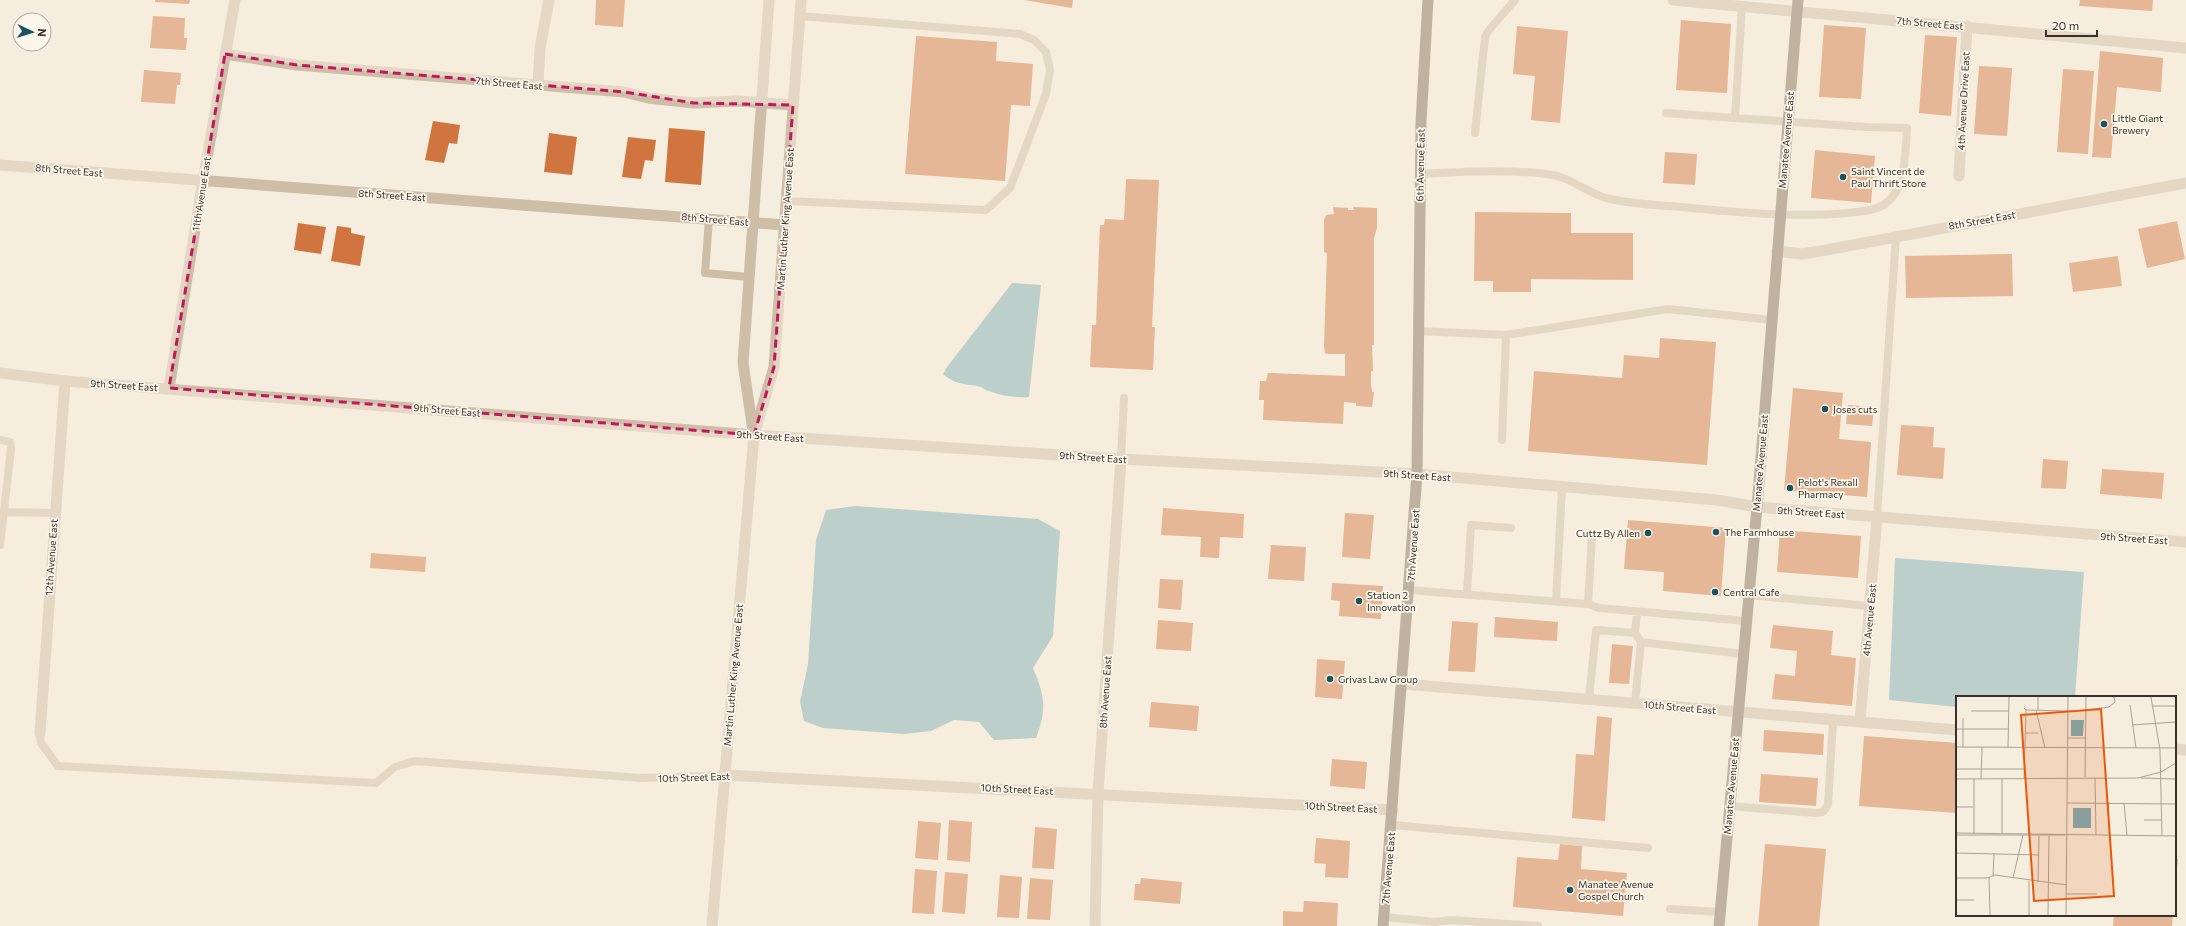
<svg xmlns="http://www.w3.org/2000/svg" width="2186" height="926" font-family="Commissioner,sans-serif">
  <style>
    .water { fill: #79abb5 }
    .building { fill: #d07540 }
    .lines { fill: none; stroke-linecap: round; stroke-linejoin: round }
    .service { stroke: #cebea8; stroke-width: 8 }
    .minor { stroke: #cebea8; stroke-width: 11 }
    .tertiary { stroke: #cebea8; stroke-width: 11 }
    .primary { stroke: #7e6a58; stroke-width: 11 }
    .marked { fill: none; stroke: #c2185b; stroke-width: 3; stroke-dasharray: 8 5; stroke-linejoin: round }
    .poi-dot { fill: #1a5360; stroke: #fcf6eb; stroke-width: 1.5 }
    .labels { text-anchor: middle; stroke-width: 3.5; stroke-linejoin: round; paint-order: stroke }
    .street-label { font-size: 10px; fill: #3a3029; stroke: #fcf6eb }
    .poi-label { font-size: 10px; fill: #3a3029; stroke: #fcf6eb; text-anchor: start }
    .inset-road { fill: none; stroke: #aaa195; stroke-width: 1 }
    .view { fill: #e8590c; fill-opacity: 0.15; stroke: #e8590c; stroke-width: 2 }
    .inset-edge { fill: none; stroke: #3a3029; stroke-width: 2 }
  </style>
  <rect width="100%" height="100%" fill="#f5eddd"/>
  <path class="water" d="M1012,283l29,2 -12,112c-13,1 -27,-1 -40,-6 -4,-1 -7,-4 -11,-5 -14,-2 -24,-2 -35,-12l4,-7z
    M855,506l183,13 22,12 -7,105 -20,32c12,29 14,40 3,70l-42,2 -15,-18 -25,-2 -23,11 -27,3 -81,-6 -19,-7 -4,-19 8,-38 8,-124 10,-30z
    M1895,558l189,14 -9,125h-118v10l-68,-7z"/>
  <path class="building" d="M155,0h35l-1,4 -34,-2z
    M596,0h29l-2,27 -28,-2z
    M1024,0h49l-1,8z
    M2080,0h73l-1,11 -73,-5z
    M153,16l32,2 -1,20h3l-1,12 -36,-2z
    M1681,20l50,4 -4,69 -51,-3z
    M1824,25l42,3 -5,71 -42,-2z
    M1517,26l51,5 -8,92 -29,-3 4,-44 -22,-2z
    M1925,35l32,2 -6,79 -32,-3z
    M916,36l81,6 -1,19 37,3 -3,42 -19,-1 -6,76 -100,-7z
    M2100,51l63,7 -2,34 -44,-5 -6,71 -19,-1z
    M1979,66l33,2 -5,68 -33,-2z
    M2063,69l31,2 -6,83 -31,-2z
    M144,70l37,3 -1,12h-3l-2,19 -34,-2z
    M433,121l27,4 -3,19 -8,-1 -5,20 -19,-3z
    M669,128l36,3 -4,54 -36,-3z
    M549,133l28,4 -5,38 -28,-3z
    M628,137l28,3 -3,21 -8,-1 -4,19 -19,-2z
    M1815,150l60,6 -4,47 -60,-5z
    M1665,152l32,2 -2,31 -32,-2z
    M1126,179l33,1 -7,147h3l-2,43 -63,-3 2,-42h4l4,-100h4l1,-6 19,1z
    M1333,207l15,1v2h6l-1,-3 24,1v20l-3,10v107h-2l1,26h-2v12l1,9h2l-2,15 -16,-1v-3l-12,-1 -1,22 -80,-4 1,-20h-5l1,-19h6l2,-8 77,3v-22h-17l-3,-1 -1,-6 3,-94 -3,-1v-32l2,-5 8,-1z
    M1475,212l96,1v20h62v47l-102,-1v13h-38v-11h-19z
    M2177,221l8,38 -38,9 -9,-39z
    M298,223l28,4 -5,27 -27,-4z
    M337,226l14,2v5l14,3 -5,30 -29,-5z
    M2012,254l1,42 -107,2 -1,-42z
    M2118,256l4,30 -49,6 -4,-29z
    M1660,338l56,4 -9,123 -179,-14 6,-80 88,7 2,-23 35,3z
    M1793,388l50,5 -4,46 32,3 -4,55 -83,-7z
    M1848,405l26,2 -2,19 -26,-2z
    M1901,425l33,2 -1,20 12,1 -2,31 -46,-4z
    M2043,459l25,2 -2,28 -25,-1z
    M2102,469l62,4 -2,26 -62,-5z
    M1163,508l81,6 -1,24 -23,-1 -1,21 -19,-1 1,-20 -40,-2z
    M1345,513l29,2 -4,44 -28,-2z
    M1628,520l98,8 -5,68 -58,-5 1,-19 -40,-3z
    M1780,530l81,6 -3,42 -81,-6z
    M1271,545l35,2 -2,34 -36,-2z
    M371,553l55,4 -1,15 -55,-4z
    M1160,579l23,1 -2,30 -23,-2z
    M1332,583l51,3 -2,33 -42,-3 1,-15 -9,-1z
    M1495,617l63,5 -1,19 -63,-4z
    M1158,620l35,3 -2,28 -35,-2z
    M1452,621l26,2 -3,49 -27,-1z
    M1773,625l60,6 -2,24 25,3 -4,48 -80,-7 3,-25 20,2 2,-25 -27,-3z
    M1612,644l21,2 -4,38 -20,-1z
    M1317,659l28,2 -3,38 -27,-2z
    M1151,702l48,4 -2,25 -48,-4z
    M1597,716l15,2 -7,103 -33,-3 4,-64 18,1z
    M1764,730l60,4 -1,21 -60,-4z
    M1864,736l93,7v70l-98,-7z
    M1332,759l35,3 -2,27 -35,-3z
    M1761,774l57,4 -2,28 -57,-4z
    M949,820l23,2 -2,40 -23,-2z
    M918,821l23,2 -3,37 -23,-2z
    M1035,827l22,2 -3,40 -22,-1z
    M1316,838l34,3 -2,37 -23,-1 1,-13 -12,-1z
    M1560,844l22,2 -1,23 46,4 -4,43 -110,-9 4,-50 41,3z
    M1765,844l61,5 -7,77h-61z
    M2175,859h3l-2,17h-1z
    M915,869l22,2 -3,43 -22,-1z
    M945,872l23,2 -3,40 -23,-2z
    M1000,875l22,2 -3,41 -22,-1z
    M1030,878l23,2 -3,40 -23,-1z
    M1141,878l41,4 -2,22 -46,-4 1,-16h5z
    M1304,901l34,2 -1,23h-54v-15l20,1z
    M2114,915h59l-1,11h-59z"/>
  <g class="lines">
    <path class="service" d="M1666,113l69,5
      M1475,133l10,-96 4,-7 26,-30
      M1420,174c42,-2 85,-5 127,0 22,2 38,18 59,24 24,6 50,7 75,9 55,5 111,11 166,6 11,-1 26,-2 36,-8 24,-13 22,-53 24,-77l-41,-1 -131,-9 7,-112
      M786,201l200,9 24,-22 36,-94 4,-24 -4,-18 -12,-12 -14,-6 -220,-18
      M709,219l-4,54 44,4
      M1418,331l88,4
      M0,440l10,2 1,7 -11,96
      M1502,440l4,-105 162,-26 104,11
      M1121,459l3,-61
      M5,512l49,1
      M1877,517l19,-281
      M1409,590l179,14 11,4 147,13
      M1467,595l4,-70 40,3
      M1748,595l122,11
      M1556,601l6,-114
      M1588,604l4,-68
      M1635,633l2,-21
      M1641,642l101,12
      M1589,699l7,-69 39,3 6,9 -6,61
      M40,733l1,10 17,23 318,17 19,-16 20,-6 226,17 83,-3
      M1729,806l87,7 7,-1 5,-7 5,-85
      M1392,825l256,23
      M1670,909l50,3
      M1384,917l51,5 -1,4
      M1435,922l16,-2 87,6"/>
    <path class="minor" d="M1673,0l513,48
      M225,54l72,11 327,27 24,6 46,5 44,-2 55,4
      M538,85l2,-37 9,-48
      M0,165l784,60
      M1959,176l8,-150
      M1777,251l25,3 24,-4 360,-67
      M169,388l34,-207 32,-181
      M1757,507l429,35
      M1403,684l554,46
      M1860,722l17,-205
      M40,733l25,-352
      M2175,749l11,1
      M724,775l669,35
      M1095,926l3,-133 23,-334"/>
    <path class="tertiary" d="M0,373l65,8 689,54 367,24 296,15 300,26 40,7
      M753,431l-10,-68 26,-363
      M712,926l42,-491 20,-68 27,-367"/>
    <path class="primary" d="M1383,926l34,-452 4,-351 7,-123
      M1719,926l38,-419 41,-507"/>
  </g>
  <path d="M0 0H2186V926H0ZM225,54l72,11 327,27 70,11 99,2 -19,262 -20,68 -585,-47z" fill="#f5eddd" fill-opacity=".55" fill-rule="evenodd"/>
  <path class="marked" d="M225,54l72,11 327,27 70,11 99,2 -19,262 -20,68 -585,-47z"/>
  <g class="poi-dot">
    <circle cx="2104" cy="124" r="4"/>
    <circle cx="1843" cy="177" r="4"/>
    <circle cx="1825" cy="409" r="4"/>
    <circle cx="1790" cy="488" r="4"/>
    <circle cx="1716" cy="532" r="4"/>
    <circle cx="1648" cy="533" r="4"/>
    <circle cx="1715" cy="592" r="4"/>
    <circle cx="1359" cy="601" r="4"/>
    <circle cx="1330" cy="679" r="4"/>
    <circle cx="1570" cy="890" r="4"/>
  </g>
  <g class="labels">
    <g class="street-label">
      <text transform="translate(1930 23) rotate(5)" y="4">7th Street East</text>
      <text transform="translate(509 83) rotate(5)" y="4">7th Street East</text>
      <text transform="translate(1963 101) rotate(-87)" y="4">4th Avenue Drive East</text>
      <text transform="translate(1786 140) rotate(-85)" y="4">Manatee Avenue East</text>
      <text transform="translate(1420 165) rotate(-89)" y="4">6th Avenue East</text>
      <text transform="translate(69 170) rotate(5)" y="4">8th Street East</text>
      <text transform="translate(201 194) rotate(-81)" y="4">11th Avenue East</text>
      <text transform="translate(392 195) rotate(4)" y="4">8th Street East</text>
      <text transform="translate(715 219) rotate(5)" y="4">8th Street East</text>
      <text transform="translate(785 219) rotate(-86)" y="4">Martin Luther King Avenue East</text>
      <text transform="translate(1982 220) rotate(-10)" y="4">8th Street East</text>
      <text transform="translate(124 385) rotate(4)" y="4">9th Street East</text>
      <text transform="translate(447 410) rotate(5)" y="4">9th Street East</text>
      <text transform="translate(770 436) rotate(4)" y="4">9th Street East</text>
      <text transform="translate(1093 457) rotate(4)" y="4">9th Street East</text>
      <text transform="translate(1760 463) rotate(-85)" y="4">Manatee Avenue East</text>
      <text transform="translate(1417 475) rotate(4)" y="4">9th Street East</text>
      <text transform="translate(1811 512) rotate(4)" y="4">9th Street East</text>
      <text transform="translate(2134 538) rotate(4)" y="4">9th Street East</text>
      <text transform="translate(1413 545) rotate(-86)" y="4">7th Avenue East</text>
      <text transform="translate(51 557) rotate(-86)" y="4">12th Avenue East</text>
      <text transform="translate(1869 620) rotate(-85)" y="4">4th Avenue East</text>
      <text transform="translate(733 675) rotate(-85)" y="4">Martin Luther King Avenue East</text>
      <text transform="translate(1105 692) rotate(-86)" y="4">8th Avenue East</text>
      <text transform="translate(1680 707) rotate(5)" y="4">10th Street East</text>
      <text transform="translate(694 777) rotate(-2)" y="4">10th Street East</text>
      <text transform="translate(1731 786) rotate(-85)" y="4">Manatee Avenue East</text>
      <text transform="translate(1017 789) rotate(3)" y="4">10th Street East</text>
      <text transform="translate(1341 807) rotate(3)" y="4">10th Street East</text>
      <text transform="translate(1388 868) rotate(-85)" y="4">7th Avenue East</text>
    </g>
    <g class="poi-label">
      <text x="2112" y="122">Little Giant<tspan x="2112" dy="12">Brewery</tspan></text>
      <text x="1851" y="175">Saint Vincent de<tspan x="1851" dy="12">Paul Thrift Store</tspan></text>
      <text x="1833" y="413">Joses cuts</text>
      <text x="1798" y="486">Pelot's Rexall<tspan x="1798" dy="12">Pharmacy</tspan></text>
      <text x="1724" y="536">The Farmhouse</text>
      <text x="1640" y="537" text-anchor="end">Cuttz By Allen</text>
      <text x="1723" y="596">Central Cafe</text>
      <text x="1367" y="599">Station 2<tspan x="1367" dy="12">Innovation</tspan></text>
      <text x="1338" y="683">Grivas Law Group</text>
      <text x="1578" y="888">Manatee Avenue<tspan x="1578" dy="12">Gospel Church</tspan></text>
    </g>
  </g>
  <g transform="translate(1956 696)">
    <rect width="220" height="220" fill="#f5eddd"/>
    <path d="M115,24h13l-1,16h-12zM117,112h18v20h-18z" fill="#79abb5"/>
    <path class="inset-road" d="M82,1v13M195,1l9,53 2,86M174,9l6,43M196,10h24M68,12l2,2 -2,69M70,14l42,1M80,14l9,38M130,14l23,-3 6,-5 -1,-5M15,15h37M176,29l44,-3M0,33h52M69,37h13M111,42h18M0,51l220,1M7,51v-29M52,52l1,-51M0,73h68M129,81l1,-80M139,82l1,57M185,82l35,1M0,83l182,-1 23,-6 15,-9M25,83l1,-32M111,107l109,1M168,107l3,32M0,111h17M152,120l1,-14M188,124h18M0,137l220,3M18,137v-54M46,137v-54M0,139h109M0,157l83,2M37,180l1,-23M33,181l1,38M0,182h31l8,-3 72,10M57,182l10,-43M82,186l1,-46M111,198h30M0,204h18M73,219v-34M92,219l1,-79M110,219l2,-218"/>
    <path class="view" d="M145,13l13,187 -80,5 -13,-186z"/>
    <rect width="220" height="220" class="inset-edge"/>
  </g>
  <g transform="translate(32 32) rotate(94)"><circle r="19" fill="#fcf6eb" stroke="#aea79d"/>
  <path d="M0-3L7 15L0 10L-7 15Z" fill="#1a5360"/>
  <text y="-6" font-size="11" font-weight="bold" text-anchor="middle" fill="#3a3029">N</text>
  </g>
  <path d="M2046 30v6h51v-6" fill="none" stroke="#3a3029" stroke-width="2"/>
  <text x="2052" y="30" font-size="12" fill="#3a3029" stroke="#fcf6eb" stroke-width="3" paint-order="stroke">20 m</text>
</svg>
